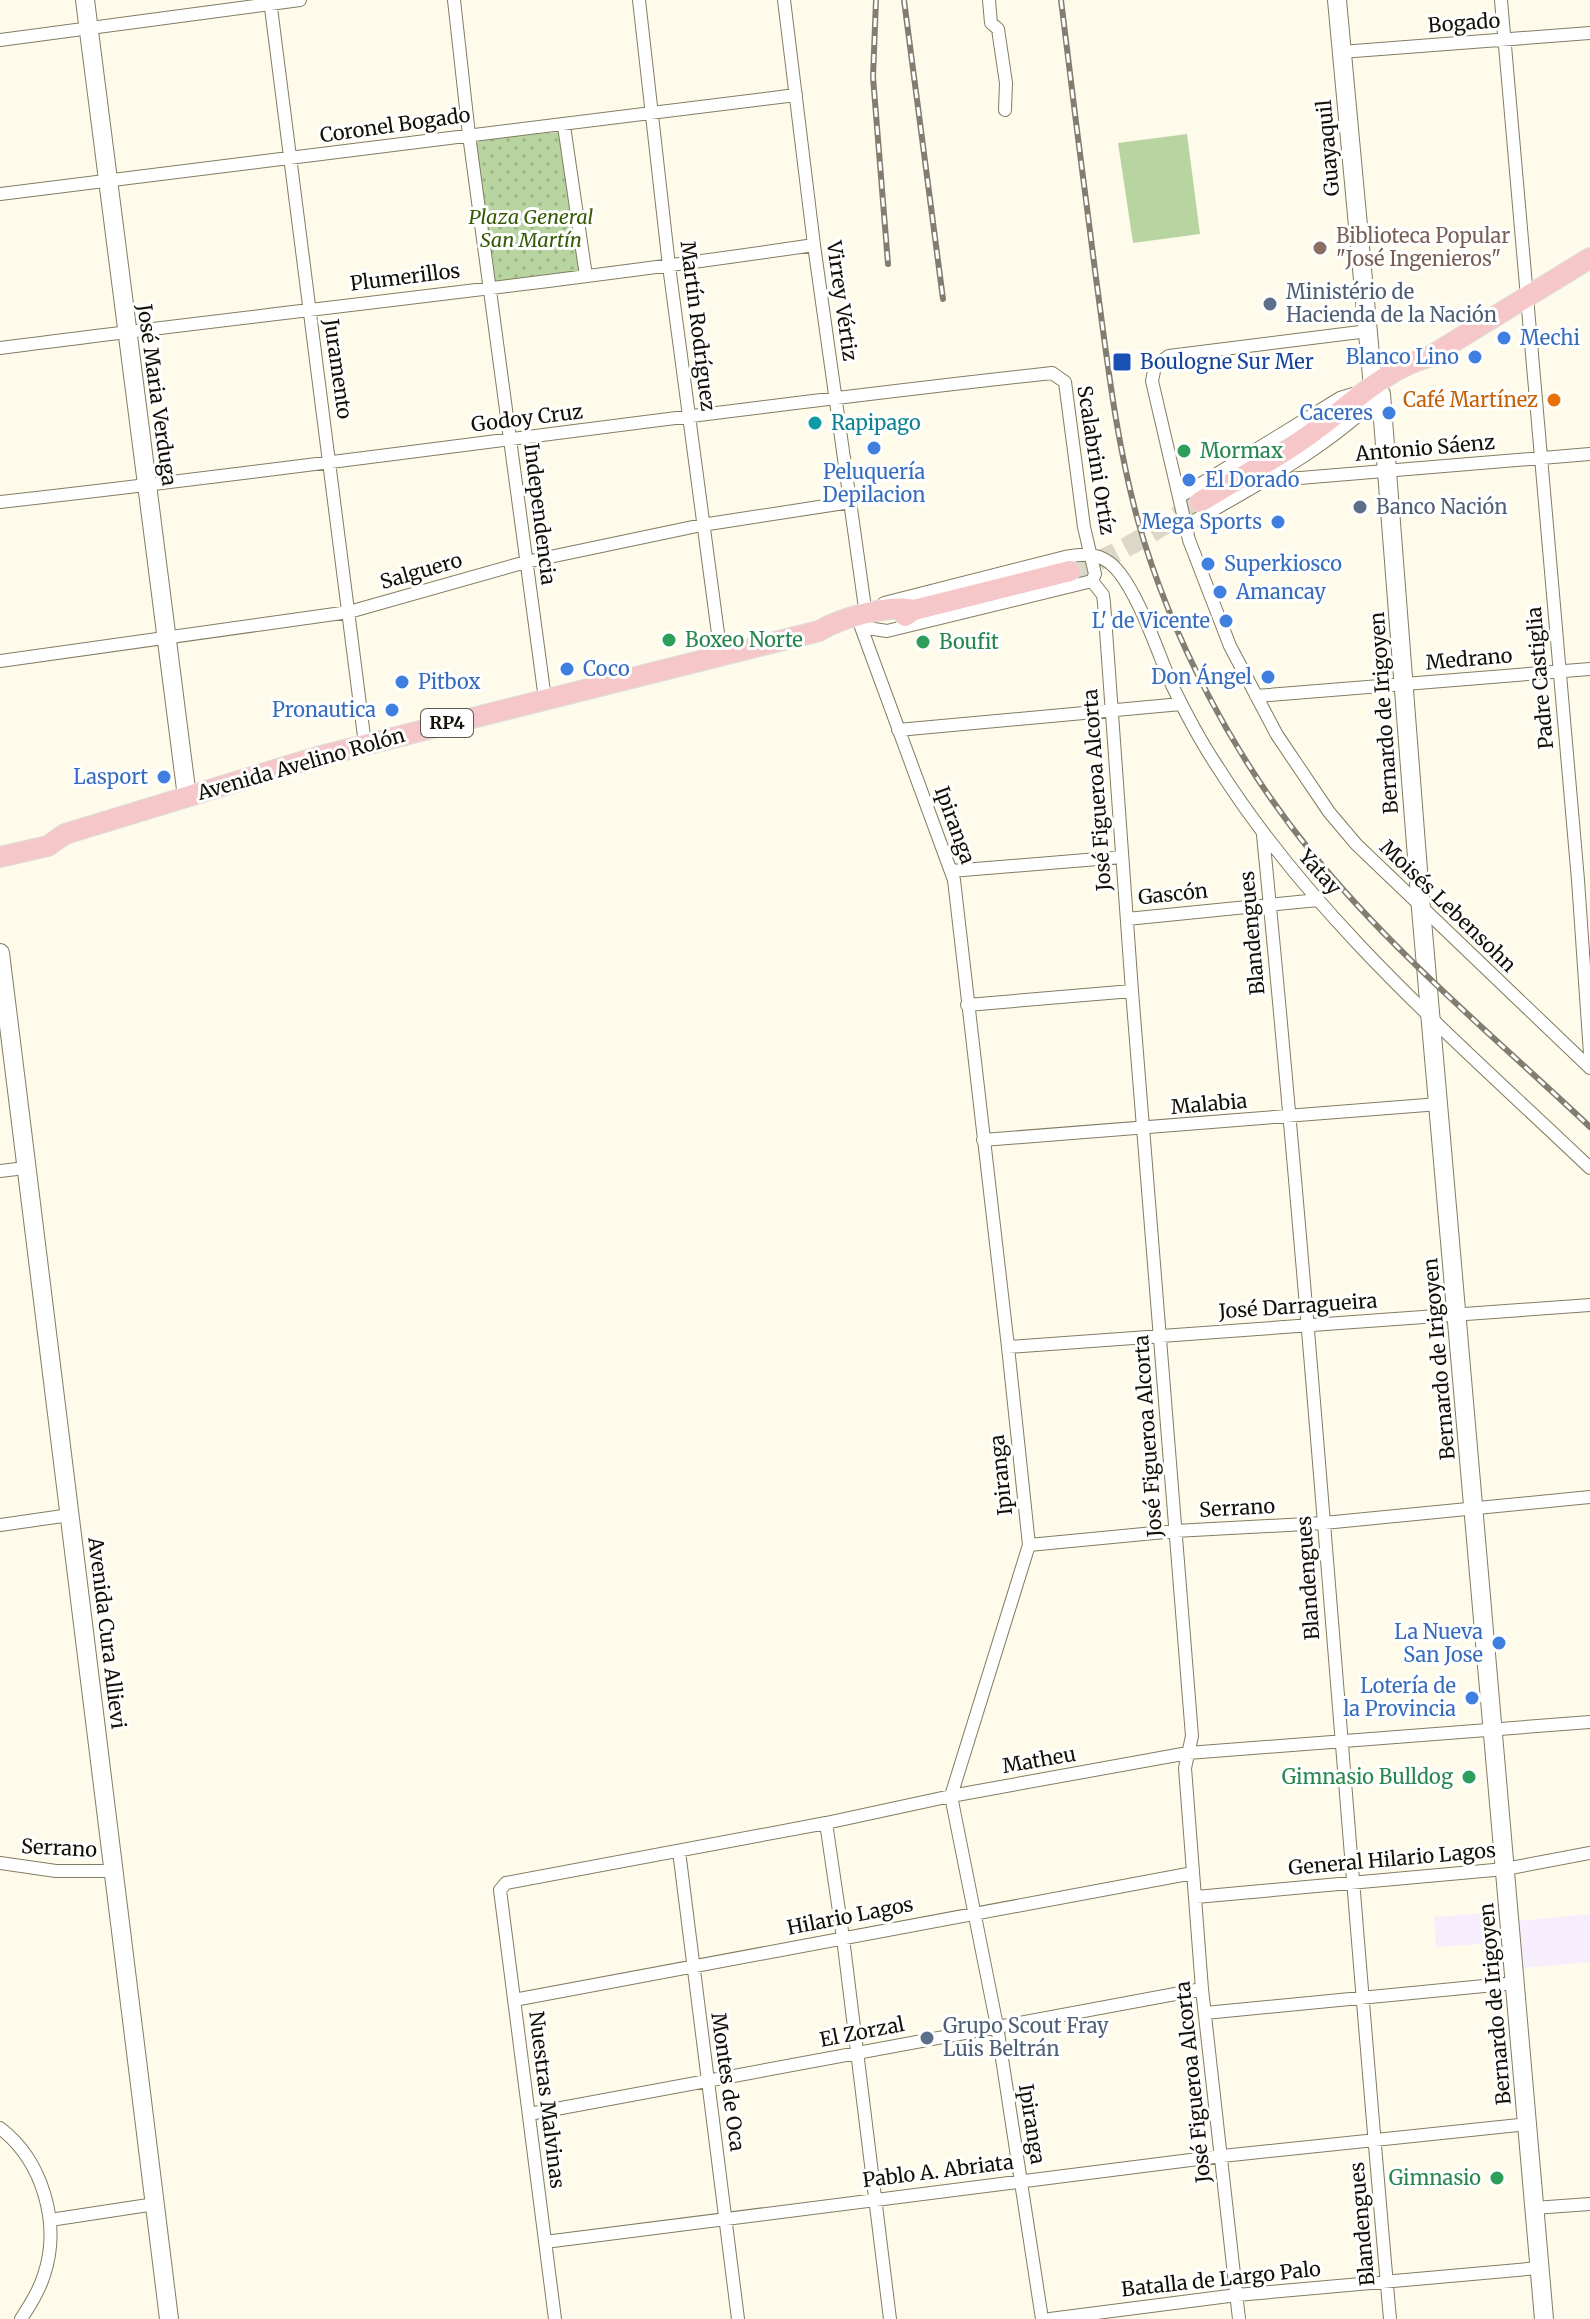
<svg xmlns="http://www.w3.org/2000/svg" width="1590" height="2319" font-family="Merriweather,serif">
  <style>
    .education { fill: #f6edfd }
    .grass { fill: #b8d5a1 }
    .park { fill: url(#park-dots) }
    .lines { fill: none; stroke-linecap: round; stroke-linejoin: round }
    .primary-tunnel { stroke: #dbd8c8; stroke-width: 20; stroke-dasharray: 20 10; stroke-linecap: butt }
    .street-casing { stroke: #827c63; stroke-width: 14 }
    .secondary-casing { stroke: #827c63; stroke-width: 20 }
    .primary-casing { stroke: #dededc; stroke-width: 22 }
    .street { stroke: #fff; stroke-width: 12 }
    .secondary { stroke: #fff; stroke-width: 18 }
    .primary { stroke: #f6c7c8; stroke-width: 20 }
    .rail-casing { stroke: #817e71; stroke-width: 6 }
    .rail { stroke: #fff; stroke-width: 3; stroke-dasharray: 9; stroke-linecap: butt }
    .education-dot { fill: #8d6e63; stroke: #fff; stroke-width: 3 }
    .service-dot { fill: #5c6f8a; stroke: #fff; stroke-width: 3 }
    .shop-dot { fill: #3f7fe0; stroke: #fff; stroke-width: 3 }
    .transit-dot { fill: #1a4fb4; stroke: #fff; stroke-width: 3 }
    .food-dot { fill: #e8710a; stroke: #fff; stroke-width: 3 }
    .culture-dot { fill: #0f9aa8; stroke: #fff; stroke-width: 3 }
    .leisure-dot { fill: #2e9e5b; stroke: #fff; stroke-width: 3 }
    .labels { text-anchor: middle; stroke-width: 6; stroke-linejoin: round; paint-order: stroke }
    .shield { fill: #fff; stroke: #595851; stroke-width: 2 }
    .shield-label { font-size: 18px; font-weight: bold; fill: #121007 }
    .street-label { font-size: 20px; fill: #121007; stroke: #fff }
    .park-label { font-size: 20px; font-style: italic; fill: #365a04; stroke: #fff }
    .education-label { font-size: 20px; fill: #785e54; stroke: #fff; text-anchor: start }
    .service-label { font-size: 20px; fill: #4e5e75; stroke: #fff; text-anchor: start }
    .shop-label { font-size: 20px; fill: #366cbe; stroke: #fff; text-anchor: end }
    .transit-label { font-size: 20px; fill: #164399; stroke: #fff; text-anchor: start }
    .food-label { font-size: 20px; fill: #c56008; stroke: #fff; text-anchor: end }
    .culture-label { font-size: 20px; fill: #0d838f; stroke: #fff; text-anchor: start }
    .leisure-label { font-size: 20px; fill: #27864d; stroke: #fff; text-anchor: start }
  </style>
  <defs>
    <pattern id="park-dots" width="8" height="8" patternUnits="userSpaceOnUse" patternTransform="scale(2)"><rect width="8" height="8" fill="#b8d5a1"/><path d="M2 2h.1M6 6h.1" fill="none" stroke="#9db689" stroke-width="1.8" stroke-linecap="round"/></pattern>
  </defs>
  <rect width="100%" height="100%" fill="#fffbea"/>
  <path class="education" d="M1496,1912l3,31 -63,4 -2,-30z
    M1590,1914v48l-67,6 -4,-47z"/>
  <path class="grass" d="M1187,134l13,100 -67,9 -15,-100z"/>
  <path class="park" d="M559,132l21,141 -85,9 -19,-138 7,-6z"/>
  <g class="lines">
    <path class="primary-tunnel" d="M1070,571c48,-14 88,-43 130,-69"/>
    <g class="street-casing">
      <path id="street" d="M270,0l95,744
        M454,0l15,135 76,564
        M639,0l30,266 52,390
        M784,0l30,245 51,363
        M989,0l2,23 7,6 8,54 -1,27
        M1501,0l77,880 12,174
        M0,40l300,-40
        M1341,52l249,-19
        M564,126l22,150
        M0,194c265,-32 530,-66 796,-99
        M1368,331l-199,25 -14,10 -3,15 37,159 41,106 47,89 52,77 27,32 234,224
        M0,348c271,-35 543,-63 814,-103
        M1263,481l327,-27
        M1181,496l159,-98 13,-4
        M0,502c351,-39 701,-91 1052,-129l13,9 19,145 11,47 -3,7
        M1187,525c67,-39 140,-76 194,-131
        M1092,581l11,14 1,8 28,388 60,745 -7,32 17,221 37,330
        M884,603l181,-46c17,-3 30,-5 45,6 25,20 47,87 60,118 14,29 29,58 47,85 97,154 242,277 373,402
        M0,661l349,-49 177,-50 176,-37 149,-23
        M1256,696l334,-27
        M898,730l283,-26
        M1263,835c49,494 83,989 127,1484
        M951,871l171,-14
        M1127,919l191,-19
        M967,1005l165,-14
        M983,1140l456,-36
        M0,1171l25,-3
        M1008,1347l582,-42
        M0,1525l70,-10
        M1029,1545l146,-14 149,-8 266,-26
        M826,1823l17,115 47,381
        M679,1851l59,468
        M0,1863l56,8h60
        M1196,1897l309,-28 85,-16
        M514,2000l679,-127
        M1205,2013l310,-30
        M529,2114l673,-125
        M0,2128c43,33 61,96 44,147 -5,16 -14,30 -23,44
        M1534,2208l56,-4
        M50,2220l105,-16
        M545,2242l677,-86 306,-32
        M555,2319l-55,-429 6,-7 320,-60 125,-27 237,-43 402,-31
        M1042,2319l-45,-293 -46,-230 78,-251 -21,-198 -54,-467 -93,-253 26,4 205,-50
        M1050,2319l187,-24 302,-27"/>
    </g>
    <g class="secondary-casing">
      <path id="secondary" d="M85,0l102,797
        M1337,0l36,387
        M1381,394l40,515 123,1410
        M0,953l169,1366"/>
    </g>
    <g class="primary-casing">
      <path id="primary" d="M1200,502c40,-25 84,-47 121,-76 33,-25 67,-58 108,-69l161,-99
        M905,616l9,-6 156,-39
        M0,857l48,-11 17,-12 252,-77 502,-126c21,-13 71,-27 95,-21"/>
    </g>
    <use href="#street" class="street"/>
    <use href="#secondary" class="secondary"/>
    <use href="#primary" class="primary"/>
    <g class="rail-casing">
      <path id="rail" d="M876,0l-3,77 15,187
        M904,0l39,299
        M1061,0c11,93 23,185 35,278 11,81 20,163 42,243 33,117 97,238 174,332 82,101 184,185 278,274"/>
    </g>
    <use href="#rail" class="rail"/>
  </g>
  <circle class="education-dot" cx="1320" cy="248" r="8"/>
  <g class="service-dot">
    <circle cx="1270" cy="304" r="8"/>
    <circle cx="1360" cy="507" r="8"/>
    <circle cx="927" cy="2038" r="8"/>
  </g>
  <g class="shop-dot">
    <circle cx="1504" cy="338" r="8"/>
    <circle cx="1475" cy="357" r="8"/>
    <circle cx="1389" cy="413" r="8"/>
    <circle cx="874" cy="448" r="8"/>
    <circle cx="1189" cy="480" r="8"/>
    <circle cx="1278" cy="522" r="8"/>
    <circle cx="1208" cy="564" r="8"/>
    <circle cx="1220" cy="592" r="8"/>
    <circle cx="1226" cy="621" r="8"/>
    <circle cx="567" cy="669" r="8"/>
    <circle cx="1268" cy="677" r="8"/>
    <circle cx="402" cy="682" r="8"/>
    <circle cx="392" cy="710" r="8"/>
    <circle cx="164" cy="777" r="8"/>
    <circle cx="1499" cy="1643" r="8"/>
    <circle cx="1472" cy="1698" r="8"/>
  </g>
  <rect class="transit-dot" x="1112" y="352" width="20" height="20" rx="4"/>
  <circle class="food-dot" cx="1554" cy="400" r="8"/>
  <circle class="culture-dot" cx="815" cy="423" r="8"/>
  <g class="leisure-dot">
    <circle cx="1184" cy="451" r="8"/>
    <circle cx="669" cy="640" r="8"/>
    <circle cx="923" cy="642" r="8"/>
    <circle cx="1469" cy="1777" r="8"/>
    <circle cx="1497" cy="2178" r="8"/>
  </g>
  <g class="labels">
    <rect class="shield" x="421" y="709" width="52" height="28" rx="6"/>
    <g class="shield-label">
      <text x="447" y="729">RP4</text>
    </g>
    <g class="street-label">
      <text transform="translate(1464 23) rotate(-4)" y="7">Bogado</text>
      <text transform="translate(395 125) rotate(-8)" y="7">Coronel Bogado</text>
      <text transform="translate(1328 148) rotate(-95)" y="7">Guayaquil</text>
      <text transform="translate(405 277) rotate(-7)" y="7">Plumerillos</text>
      <text transform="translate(842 301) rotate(82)" y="7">Virrey Vértiz</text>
      <text transform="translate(698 326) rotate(83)" y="7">Martín Rodríguez</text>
      <text transform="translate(338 369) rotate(82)" y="7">Juramento</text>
      <text transform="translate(157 395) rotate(82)" y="7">José Maria Verduga</text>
      <text transform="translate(527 418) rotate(-7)" y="7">Godoy Cruz</text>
      <text transform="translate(1425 448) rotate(-5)" y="7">Antonio Sáenz</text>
      <text transform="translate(1096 460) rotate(81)" y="7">Scalabrini Ortíz</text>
      <text transform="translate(540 514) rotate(83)" y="7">Independencia</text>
      <text transform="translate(421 571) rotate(-16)" y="7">Salguero</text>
      <text transform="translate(1469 659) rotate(-5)" y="7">Medrano</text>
      <text transform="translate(1540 678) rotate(-95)" y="7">Padre Castiglia</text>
      <text transform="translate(1384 713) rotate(-94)" y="7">Bernardo de Irigoyen</text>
      <text transform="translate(301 764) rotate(-16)" y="7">Avenida Avelino Rolón</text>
      <text transform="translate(1097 790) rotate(-94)" y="7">José Figueroa Alcorta</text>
      <text transform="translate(955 825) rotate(70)" y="7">Ipiranga</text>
      <text transform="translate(1320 872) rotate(48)" y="7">Yatay</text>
      <text transform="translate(1173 894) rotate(-6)" y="7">Gascón</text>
      <text transform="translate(1448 906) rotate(44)" y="7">Moisés Lebensohn</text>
      <text transform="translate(1252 933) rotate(-95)" y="7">Blandengues</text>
      <text transform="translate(1209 1104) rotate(-5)" y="7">Malabia</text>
      <text transform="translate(1298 1306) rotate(-4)" y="7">José Darragueira</text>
      <text transform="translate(1439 1359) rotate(-95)" y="7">Bernardo de Irigoyen</text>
      <text transform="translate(1148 1436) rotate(-94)" y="7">José Figueroa Alcorta</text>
      <text transform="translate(1001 1475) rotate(-96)" y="7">Ipiranga</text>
      <text transform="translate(1237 1508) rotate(-3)" y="7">Serrano</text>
      <text transform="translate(1308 1578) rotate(-94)" y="7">Blandengues</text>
      <text transform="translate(107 1633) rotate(83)" y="7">Avenida Cura Allievi</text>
      <text transform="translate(1039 1760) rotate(-10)" y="7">Matheu</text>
      <text transform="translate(59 1848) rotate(3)" y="7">Serrano</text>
      <text transform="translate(1392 1859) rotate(-5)" y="7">General Hilario Lagos</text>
      <text transform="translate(850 1916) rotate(-11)" y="7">Hilario Lagos</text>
      <text transform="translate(1495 2004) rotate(-95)" y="7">Bernardo de Irigoyen</text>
      <text transform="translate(862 2032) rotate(-11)" y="7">El Zorzal</text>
      <text transform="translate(728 2082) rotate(82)" y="7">Montes de Oca</text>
      <text transform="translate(1193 2082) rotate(-96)" y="7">José Figueroa Alcorta</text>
      <text transform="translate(547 2100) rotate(83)" y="7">Nuestras Malvinas</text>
      <text transform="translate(1032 2124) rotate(81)" y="7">Ipiranga</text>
      <text transform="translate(938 2171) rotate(-7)" y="7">Pablo A. Abriata</text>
      <text transform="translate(1362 2224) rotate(-95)" y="7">Blandengues</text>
      <text transform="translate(1221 2279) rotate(-6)" y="7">Batalla de Largo Palo</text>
    </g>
    <g class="park-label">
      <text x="531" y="224">Plaza General<tspan x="531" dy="23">San Martín</tspan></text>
    </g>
    <g class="education-label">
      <text x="1336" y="243">Biblioteca Popular<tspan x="1336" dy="23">"José Ingenieros"</tspan></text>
    </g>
    <g class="service-label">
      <text x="1286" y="299">Ministério de<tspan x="1286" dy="23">Hacienda de la Nación</tspan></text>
      <text x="1376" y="514">Banco Nación</text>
      <text x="943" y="2033">Grupo Scout Fray<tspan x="943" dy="23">Luis Beltrán</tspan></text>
    </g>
    <g class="shop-label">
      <text x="1520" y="345" text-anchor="start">Mechi</text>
      <text x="1459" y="364">Blanco Lino</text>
      <text x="1373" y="420">Caceres</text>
      <text x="874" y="479" text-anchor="middle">Peluquería<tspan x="874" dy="23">Depilacion</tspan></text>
      <text x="1205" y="487" text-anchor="start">El Dorado</text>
      <text x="1262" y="529">Mega Sports</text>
      <text x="1224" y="571" text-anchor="start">Superkiosco</text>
      <text x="1236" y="599" text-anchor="start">Amancay</text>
      <text x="1210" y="628">L' de Vicente</text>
      <text x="583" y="676" text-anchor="start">Coco</text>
      <text x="1252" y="684">Don Ángel</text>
      <text x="418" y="689" text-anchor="start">Pitbox</text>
      <text x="376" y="717">Pronautica</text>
      <text x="148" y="784">Lasport</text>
      <text x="1483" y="1639">La Nueva<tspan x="1483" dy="23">San Jose</tspan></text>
      <text x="1456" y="1693">Lotería de<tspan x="1456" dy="23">la Provincia</tspan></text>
    </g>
    <g class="transit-label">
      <text x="1140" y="369">Boulogne Sur Mer</text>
    </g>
    <g class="food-label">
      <text x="1538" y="407">Café Martínez</text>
    </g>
    <g class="culture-label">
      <text x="831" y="430">Rapipago</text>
    </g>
    <g class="leisure-label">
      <text x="1200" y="458">Mormax</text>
      <text x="685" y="647">Boxeo Norte</text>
      <text x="939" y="649">Boufit</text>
      <text x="1453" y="1784" text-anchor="end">Gimnasio Bulldog</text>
      <text x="1481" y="2185" text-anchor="end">Gimnasio</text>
    </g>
  </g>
</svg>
